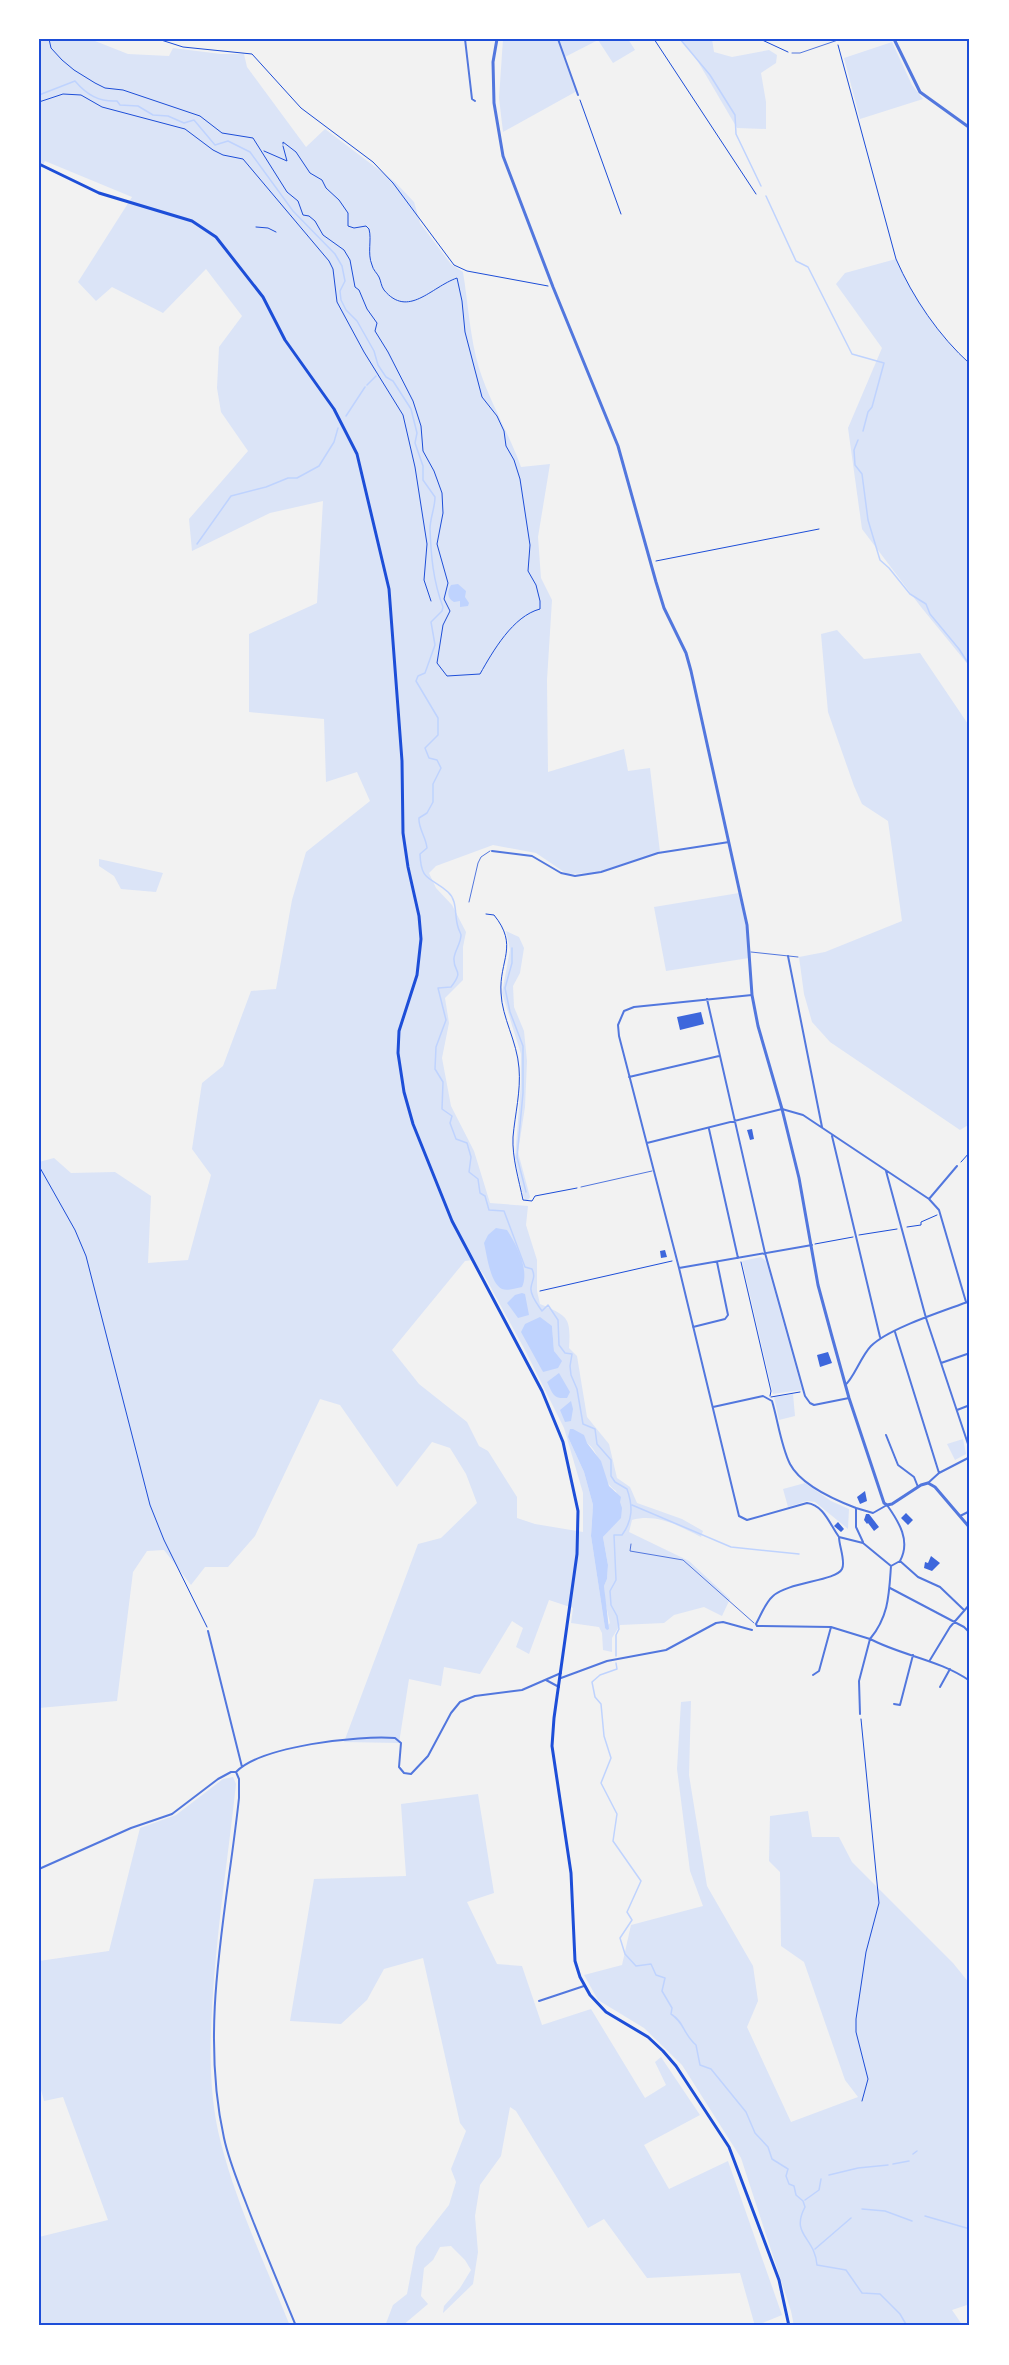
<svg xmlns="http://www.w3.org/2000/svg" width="1009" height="2365" font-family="Inter,sans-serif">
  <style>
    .green { fill: #dbe4f7; fill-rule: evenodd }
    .water { fill: #bfd3fe }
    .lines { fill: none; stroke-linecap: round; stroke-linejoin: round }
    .stream { stroke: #bfd3fe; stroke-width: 1.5 }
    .building { fill: #3d67dc }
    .path { stroke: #1d4ed8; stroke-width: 1 }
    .service { stroke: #5277de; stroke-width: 1 }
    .minor { stroke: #5277de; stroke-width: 2 }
    .tertiary { stroke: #5277de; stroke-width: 3 }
    .secondary { stroke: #1d4ed8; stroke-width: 3 }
    .neatline { fill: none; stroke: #1d4ed8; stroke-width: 2 }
  </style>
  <rect width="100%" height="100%" fill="#f2f2f2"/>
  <path class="green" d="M39,39h51l38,15 41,2 4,-8 48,6h23l3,13 59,80 19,-18 70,53 19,20 6,21 31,41 12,8c5,31 7,66 16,96 11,35 30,65 42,99l29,-3 -12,73 3,41 11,22 -5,80 1,92 76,-23 4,22 22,-3 10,84 -65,21 -28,1 -31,-21 -43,-8 -57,21 -7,7 7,15 16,17 14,27 -3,15v33l-18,18 4,25 -7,35 9,48 23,45 16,52 38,3 -2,19 11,35v31l3,13c28,12 31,13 29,44l8,8 10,61 22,27 8,34 13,9 7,16 45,16 21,12 -2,6c-22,-11 -44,-24 -69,-17l-3,12 60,29 41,38 -8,17 -18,-9 -30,8 -10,8 -44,2 -8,13v14l-9,-2 -1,-17 -3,-6 -28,-4 2,-15 -24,-8 -20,54 -13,-7 7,-19 -11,-7 -32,53 -36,-7 -3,19 -32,-7 -10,64 -55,-1 74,-198 23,-6 36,-35 -11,-29 -16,-26 -18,-6 -35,45 -57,-82 -20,-6 -65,137 -27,31h-23l-14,18 -27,-35 -17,1 -14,21 -16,129 -78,7v-546l15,-4 17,15 44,-1 36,24 -3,67 40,-3 23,-85 -19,-26 10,-66 21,-17 28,-75 25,-2 16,-89 14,-48 64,-51 -13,-29 -31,10 -2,-63 -75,-7v-78l68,-31 6,-102 -53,12 -78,38 -3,-32 59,-68 -27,-39 -4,-24 2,-41 23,-31 -36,-47 -43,44 -51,-26 -16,14 -18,-19 54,-85 -87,-36 -6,11zM473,1260l11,15 42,77 38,76 19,65v39l-48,-8 -18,-6v-21l-29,-46 -9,-5 -12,-24 -48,-38 -27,-34 73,-89zM552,1326l2,25 3,6 -14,15 -3,-8zM568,1437c5,2 14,3 19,6 17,13 12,37 29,48l3,11 1,16 -17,19 5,28 -1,14 -3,7 1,15 5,22 -5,5 -14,-92 2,-31 -9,-33z
    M503,39h125l7,11 -22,13 -15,-23 -33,17 12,34 -74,41 -4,-34z
    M680,39h32l2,13 18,5 37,-7 8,5 -1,8 -15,10 5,29v27l-29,-1 -40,-68z
    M892,42l20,43 11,14 -63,20 -16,-61z
    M896,259c17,39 43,77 74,106v302l-49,-60 -59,-78 -14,-101 34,-80 -46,-64 9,-11z
    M837,630l27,29 56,-6 50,74v397l-10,6 -130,-88 -18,-20 -8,-28 -5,-37 26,-5 77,-31 -14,-100 -26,-17 -8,-18 -26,-74 -7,-78z
    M99,859l64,14 -7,19 -35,-3 -7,-13 -15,-10z
    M739,893l12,61 -2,4 -83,13 -12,-64z
    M506,931l13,6 5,11 -4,25 -7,13 1,21 10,24 3,30 -2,46 -7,45 12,45 -2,3h-3l-2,-5 -8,-37 6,-75v-29l-19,-61 8,-43z
    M761,1257l5,4 36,129 -29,4 -31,-133z
    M793,1394l2,22 -16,4 -5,-23z
    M963,1439l3,15 -11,6 -8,-16z
    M805,1483l26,18 18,8 -1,20 -33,-27 -8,-1 -19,6 -5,-18z
    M691,1701l-2,74 18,111 46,80 5,35 -11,26 44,95 67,-25 -13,-17 -41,-118 -23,-16 -1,-74 -11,-11 1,-45 38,-5 4,26h27l13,25 101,101 17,21v320l-18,6 11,16h-169l-3,-15 -50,-153 -59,-93 -38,-37 -46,-28 -14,-25 38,-10 9,-40 72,-19 -13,-35 -13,-102 4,-67z
    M233,1777l3,7c-7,65 -17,130 -22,195 -4,54 -7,111 7,164 16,63 45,123 69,183h-251v-89l69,-17 -45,-123 -19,4 -5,-19v-121l70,-10 31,-123 36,-13 47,-36z
    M478,1794l16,99 -27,9 30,62 25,2 20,59 49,-16 54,89 21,-13 -11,-23 6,-5 39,58 -56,30 25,44 59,-28 54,154 -27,11 -15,-53 -93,5 -43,-59 -16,9 -72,-117 -6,-4 -9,49 -21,29 -5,31 3,36 -5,32 -30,29 1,-7 16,-18 11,-18 -6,-10 -14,-14 -11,1 -7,13 -9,8 -3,28 7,8 -26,22h-17l8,-21 14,-11 9,-47 33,-42 7,-23 -5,-13 15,-38 -6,-8 -37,-165 -39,11 -17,31 -26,24 -51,-3 24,-142 92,-3 -5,-72z"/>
  <path class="water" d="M458,584l8,7 -1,6 4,6 -1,3 -8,1v-6l-6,1c-7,-4 -7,-10 -3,-17z
    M496,1228l11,2c9,14 23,40 15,57 -6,1 -14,4 -20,2 -12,-6 -15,-34 -18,-46l4,-8z
    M522,1293l3,1 4,21 -11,3 -11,-15 8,-8z
    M540,1317l12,9 2,25 8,10 -4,7 -15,4 -22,-40 4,-8z
    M559,1373l11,19 -3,6c-14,1 -14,-4 -20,-16z
    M571,1401l2,8 -2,12 -6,1 -5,-12z
    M570,1429h3l11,6 3,8 14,18 8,25 12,11 -1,5 2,6 -1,10 -18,19 5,28 -1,14 -3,7 5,43 -2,1 -2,-2 -14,-92 2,-31 -9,-33 -16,-35z"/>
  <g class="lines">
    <path class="stream" d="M680,39l30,36 25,40 1,19 25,52
      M39,95l36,-14c12,14 24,21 42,20l3,4 18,1 15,9 15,1 16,7 10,-3 21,25 13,-4 22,11 43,59 42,43 7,12 3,15 -5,10 1,9 5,10 11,11 17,30 4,14 8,12 7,4 18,28 6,24 -2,10 8,23v14l12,17c0,11 -5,21 -5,32 1,26 3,52 13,78l-1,4 -11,11 4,23 -10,28 -7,3 -2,5 22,37v17l-13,13 4,10 8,2 4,8 -8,16v18l-6,11 -8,5c-1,10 7,19 8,30l-7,6c1,28 10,22 28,38 10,9 6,23 10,35 0,1 3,7 3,8 0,8 -6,15 -7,23 -1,15 11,11 -3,29l-13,1 8,32 -10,27 -1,22 8,13 -1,27 10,7 -2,7 6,16 11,4 4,14 -2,15 9,7 2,14 5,3 4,14 15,1 21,56 7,2c4,9 0,10 -1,19 -1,8 7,17 11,23l6,-6 10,15 1,25 6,8 7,1 -2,12 1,9 6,14 6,35 12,5 2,15 14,16v16l4,6 12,7c6,17 6,31 -5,46h-8l2,45 -6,11 1,14 6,11 2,13 -3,6v21
      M766,196l30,65 12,6 44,87 32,9 -12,44 -4,5 -5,19
      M367,385l9,-9
      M346,416l19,-29
      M858,440l-4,10 1,15 7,9 6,46 12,40 9,8 21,26 16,10 4,10 29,35 11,17
      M197,544l34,-48 35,-9 22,-9h9l22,-12 15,-24 4,-14
      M512,948v15l-7,25 5,24 13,34v47l-6,64 9,35
      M632,1505l99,42 68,7
      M616,1663l1,6 -17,6 -8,7 3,15 6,7 3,32 7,22 -10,25 16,31 -4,27 28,40 -14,31 5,8 -12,18 5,16 11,12 15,-2 5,11 9,3 -3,13 10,17 -1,6c14,9 12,20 25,31l4,20 11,4 35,43 9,21 13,14 4,12 16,10 -2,7 3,8 5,2 2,9 7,6 2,6c-15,28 10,30 12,58l29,5 16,23 18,1 20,20 7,12
      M913,2154l4,-3
      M893,2164l16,-3
      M829,2175l29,-7 30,-3
      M805,2200l14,-10 2,-11
      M862,2209l23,2 27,10
      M925,2216l45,13
      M815,2249l36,-31"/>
  </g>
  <path class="building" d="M701,1012l3,12 -24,6 -3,-13z
    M752,1129l2,10 -4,1 -3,-10z
    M665,1250l2,7 -6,1 -1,-7z
    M828,1352l4,11 -12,4 -3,-12z
    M865,1491l2,10 -7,3 -3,-7z
    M906,1513l7,7 -5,5 -7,-7z
    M866,1514h3l10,13 -5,4 -6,-8 -1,1 -3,-4z
    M838,1522l6,7 -3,3 -7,-6z
    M931,1556l9,7 -8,8 -8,-3 1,-6 3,1z"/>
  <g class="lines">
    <path class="path" d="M49,39l2,9 11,12 12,10 21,13 10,5 18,2 77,26 22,17 31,5 34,54 11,9 5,14 6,1 6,5 8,14 21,15 6,10 5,27 4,3 8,19 10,14 -2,8 13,21 25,49 8,25 2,25 11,20 8,22 1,20 -6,31 11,39 -4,16 6,12 -7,14 -6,38 10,13 33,-2c13,-23 33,-58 60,-65v-8l-4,-16 -8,-14 2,-26 -10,-66 -6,-19 -8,-14 -2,-15 -7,-15 -15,-19 -17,-65 -3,-31 -5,-23c-26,9 -49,41 -73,12 -3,-4 -3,-9 -5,-13 -2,-4 -6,-7 -7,-12 -5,-12 0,-25 -3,-36l-3,-3 -12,2 -6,-2v-13l-9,-13 -13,-12 -4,-8 -12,-7 -14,-21 -13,-10v2
      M158,39l25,8 69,7 49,54 72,54 20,21 61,82 13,6 81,15
      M654,39l102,155
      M760,39l28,13
      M838,45l58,214c17,39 43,77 74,105
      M580,100l41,114
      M39,102l24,-8 18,1 21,12 83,22 28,21 10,5 20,4 86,102 4,8 4,33 27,50 39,63 12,52 12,77 -3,36 7,21
      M264,151l23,10 -4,-15
      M256,227l12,1 8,4
      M656,561l163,-32
      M486,914l8,1c25,31 5,45 7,78 1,25 16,48 18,75 2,23 -4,46 -6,69 -1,21 6,43 10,63l9,1 3,-5 42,-8
      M961,1162l9,-10
      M39,1166l36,64 11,26 64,249 14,35 43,87
      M907,1227l14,-2v-3l16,-7
      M859,1235l38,-6
      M815,1244l38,-7
      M741,1262l30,129 -1,5
      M540,1291l132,-30
      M771,1397l29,-5
      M861,1719l18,184 -13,49 -10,67v13l12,47 -6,22"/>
    <path class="service" d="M792,53h8l41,-14
      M469,902l9,-39 3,-6 9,-6
      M751,952l47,5
      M581,1187l71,-16
      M631,1544l-1,7 53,9 71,63"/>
    <path class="minor" d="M465,39l7,60 3,2
      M558,39l20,56
      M492,851l40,5 29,17 14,3 26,-4 57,-19 71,-11
      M788,956l34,171
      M752,995l-118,12 -10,4 -6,14 1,11 60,232 60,248 8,4 60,-17c17,2 23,22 32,34l24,6 28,23 9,-5
      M707,999l58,254 40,143 5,7 4,2 35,-7
      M629,1077l90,-21
      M709,1129l29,129
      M832,1136l48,201
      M647,1143l135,-34 21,6 126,84 10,11 27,92
      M886,1171l40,147 44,132
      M929,1199l28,-33
      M679,1268l133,-23
      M693,1327l32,-8 3,-4 -11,-53
      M895,1332l44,141
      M941,1363l29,-10
      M845,1385c8,-5 16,-29 26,-39 18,-18 73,-35 99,-45
      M713,1407l50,-11 9,5c6,20 9,45 18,63 11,21 45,36 66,44
      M957,1410l13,-5
      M886,1435l12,30 16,12 4,10
      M928,1483l11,-10 31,-16
      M960,1516l10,-5
      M839,1537c0,9 7,25 3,32 -6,12 -54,13 -69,27 -8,7 -12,19 -17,28l1,2 74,1 39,12c19,-23 19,-45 21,-73
      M863,1542l-7,-15v-19l17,5 14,-8c12,17 24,36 13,56
      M900,1561l18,16 22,10 24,23
      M890,1588l74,39 6,6
      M208,1631l34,136
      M930,1660l20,-33 20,-23
      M813,1675l6,-4 12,-44
      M561,1678l46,-17 59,-11 50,-27 7,-1 29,8
      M546,1680l13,7
      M940,1687l10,-18
      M894,1704l6,1 13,-50
      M860,1714l-1,-33 11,-42c33,17 70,21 100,42
      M236,1772l3,7v19c-12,112 -40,228 -15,340 5,23 14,44 22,65 16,42 33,82 50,123
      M39,1869l92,-41 41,-14 46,-35 13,-7h5c25,-26 123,-37 159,-34l6,5 -2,24 5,6 7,1 17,-18 23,-43 9,-11 15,-6 47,-6 39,-17
      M539,2001l45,-15"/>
    <path class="tertiary" d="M497,39l-4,23 1,41 9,53 50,131 65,159 38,136 8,26 22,45 5,18 56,254 5,70 6,31 24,83 17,69 19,107 13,48 18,65 35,105 3,2 5,-1 29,-19 7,-2 7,4 35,41
      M894,39l26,53 50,36"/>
    <path class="secondary" d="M39,164l60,29 93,28 24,16 47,60 22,43 49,69 23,45 32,135 13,172 1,72 5,34 11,49 2,23 -4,36 -18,56 -1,22 6,39 9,32 39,97 90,170 21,51 15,69 -1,43 -23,164 -2,28 19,127 4,88 5,16 10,18 16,17 42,25 15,14 13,15 53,81 50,133 10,46"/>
  </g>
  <rect width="1009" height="2365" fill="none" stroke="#ffffff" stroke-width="81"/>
  <rect x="40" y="40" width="928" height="2284" class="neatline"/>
</svg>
